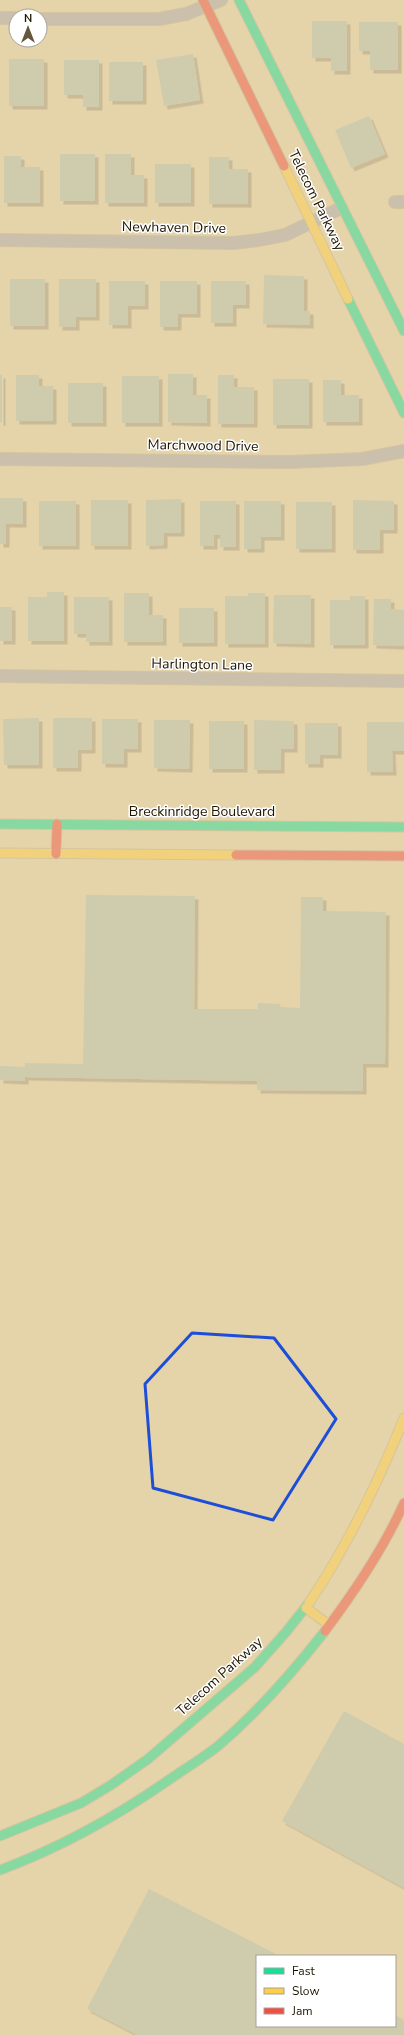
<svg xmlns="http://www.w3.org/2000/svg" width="404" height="2035" font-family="'Nunito Sans',sans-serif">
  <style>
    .building { fill: #b4c2b2; filter: url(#shadow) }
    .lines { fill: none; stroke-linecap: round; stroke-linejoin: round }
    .street-casing { stroke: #c0b393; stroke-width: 14 }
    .fast-casing { stroke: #c0b393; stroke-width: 11 }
    .slow-casing { stroke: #c0b393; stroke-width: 11 }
    .jam-casing { stroke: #c0b393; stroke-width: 11 }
    .street { stroke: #a8a9ad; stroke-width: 12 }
    .fast { stroke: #16e098; stroke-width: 9 }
    .slow { stroke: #ffcf43; stroke-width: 9 }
    .jam { stroke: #f24e42; stroke-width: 9 }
    .marked { fill: none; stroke: #1d4ed8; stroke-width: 3; stroke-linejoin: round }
    .labels { text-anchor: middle; stroke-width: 3; stroke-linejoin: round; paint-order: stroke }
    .street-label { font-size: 14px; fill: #1e1500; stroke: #fff }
  </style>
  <defs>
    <filter id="shadow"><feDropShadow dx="3.5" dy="3.5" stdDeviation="0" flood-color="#0004"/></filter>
  </defs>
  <rect width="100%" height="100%" fill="#e5d4a9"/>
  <path class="building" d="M312,21h35v50h-16v-13h-19z
    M359,22h39v48h-28v-19h-11z
    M193,54l7,46 -36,6 -8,-46z
    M9,59h35v47h-35z
    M64,60h35v47h-16v-12h-19z
    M109,62h34v39h-34z
    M369,116l16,38 -34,14 -16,-38z
    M60,154h35v47h-35z
    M105,154h26v21h13v28h-39z
    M4,156h17v11h19v36h-36z
    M209,157h20v12h19v35h-39z
    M155,164h36v39h-36z
    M264,275l40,1v35h6v14l-47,-1z
    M10,279h35v47h-35z
    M59,279h37v38h-20v10h-17z
    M109,281h36v25h-17v19h-19z
    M160,281h37v33h-19v13h-18z
    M211,281h35v24h-13v18h-22z
    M168,374h25v21h14v28l-39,-1z
    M0,375h2v47h-2z
    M16,375h23v11h14v35h-37z
    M218,375h16v12h20v37h-36z
    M122,376h37v47h-37z
    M273,379h36v46h-36z
    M323,380h18v15h18v27h-36z
    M68,383h35v40h-35z
    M0,498h23v26h-17v20h-6z
    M181,499v34h-17v12l-18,1v-46z
    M91,500h37v46h-37z
    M353,500l41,1v29h-14v20h-27z
    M39,501h37v45h-37z
    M200,501h36v46h-16v-12h-6v11h-14z
    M244,501h37v36h-20v12h-17z
    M296,502h36v47h-36z
    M47,592h17v49h-36v-44h19z
    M124,593h25v22h14v27h-39z
    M248,593h17v51h-40v-48h23z
    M274,595h37v49l-38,-1z
    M350,596h15v49h-35v-45h20z
    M74,597h35v45h-23v-8h-12z
    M374,599h17v10l13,1v36l-31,-1z
    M0,607h12v34h-12z
    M179,608h35v35h-35z
    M39,718v47h-35l-1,-46z
    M53,718h39v32h-14v18h-25z
    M102,719h36v30h-14v15h-22z
    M154,720h36l-1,49 -35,-1z
    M254,720l40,1v28h-13v21h-27z
    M209,721h35v48h-35z
    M367,722h37v29h-12l1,21h-26z
    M305,723h33v32h-18v9h-15z
    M86,895l109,1 -1,113h64v-6l22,1v3l20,1 1,-111h22v14l63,1 -1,152h-22v27l-106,-1v-9l-232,-4v4l-25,-1v-14l25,1v-4l58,1z
    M344,1711l60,33v144l-122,-67z
    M149,1889l131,67h-23v70h138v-11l9,5v15h-267l-50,-26z"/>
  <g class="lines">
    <g class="street-casing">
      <path id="street" d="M0,18h16
        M40,19h119l27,-5 35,-14
        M395,202h9
        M0,240l233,3 26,-3 26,-5 56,-27
        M0,459l290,3 72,-3 42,-8
        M0,676l404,5"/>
    </g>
    <g class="fast-casing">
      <path id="fast" d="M239,0l165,331
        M348,299l56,114
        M0,824l404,3
        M0,1836l81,-33 30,-18 37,-26 107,-92 31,-35 23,-29
        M0,1870c62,-23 119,-55 173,-93 15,-10 31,-20 45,-31 40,-34 75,-74 107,-115"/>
    </g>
    <g class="slow-casing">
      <path id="slow" d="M284,166l64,133
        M0,853l236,2
        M309,1603c39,-58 69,-120 95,-185
        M306,1608l23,17"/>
    </g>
    <g class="jam-casing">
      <path id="jam" d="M203,0l81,166
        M56,854l1,-30
        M236,855l168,1
        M325,1631c30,-40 59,-83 79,-128"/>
    </g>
    <use href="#street" class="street"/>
    <use href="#fast" class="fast"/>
    <use href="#slow" class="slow"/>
    <use href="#jam" class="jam"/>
  </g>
  <path d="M0 0H404V2035H0ZM192,1333l82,5 62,81 -63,101 -120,-32 -8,-104z" fill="#e5d4a9" fill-opacity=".55" fill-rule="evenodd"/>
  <path class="marked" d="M192,1333l82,5 62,81 -63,101 -120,-32 -8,-104z"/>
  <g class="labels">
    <g class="street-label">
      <text transform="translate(317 200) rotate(64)" y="5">Telecom Parkway</text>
      <text transform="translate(174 227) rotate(1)" y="5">Newhaven Drive</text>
      <text transform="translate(203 445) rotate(1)" y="5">Marchwood Drive</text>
      <text transform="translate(202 664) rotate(1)" y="5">Harlington Lane</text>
      <text x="202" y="816">Breckinridge Boulevard</text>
      <text transform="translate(219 1676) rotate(-42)" y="5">Telecom Parkway</text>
    </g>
  </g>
  <rect x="256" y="1955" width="140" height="72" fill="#ffffff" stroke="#a5a199"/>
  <rect x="264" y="1968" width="20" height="6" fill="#16e098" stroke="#a5a199"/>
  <text x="292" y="1975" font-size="12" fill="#1e1500">Fast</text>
  <rect x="264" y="1988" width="20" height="6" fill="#ffcf43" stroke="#a5a199"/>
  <text x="292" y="1995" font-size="12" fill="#1e1500">Slow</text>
  <rect x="264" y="2008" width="20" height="6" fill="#f24e42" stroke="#a5a199"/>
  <text x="292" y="2015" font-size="12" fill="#1e1500">Jam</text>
  <g transform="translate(28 28)"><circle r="19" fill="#ffffff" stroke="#a5a199"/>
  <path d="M0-3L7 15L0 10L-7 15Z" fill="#64583b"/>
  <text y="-6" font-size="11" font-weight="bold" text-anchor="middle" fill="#1e1500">N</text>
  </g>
</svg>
